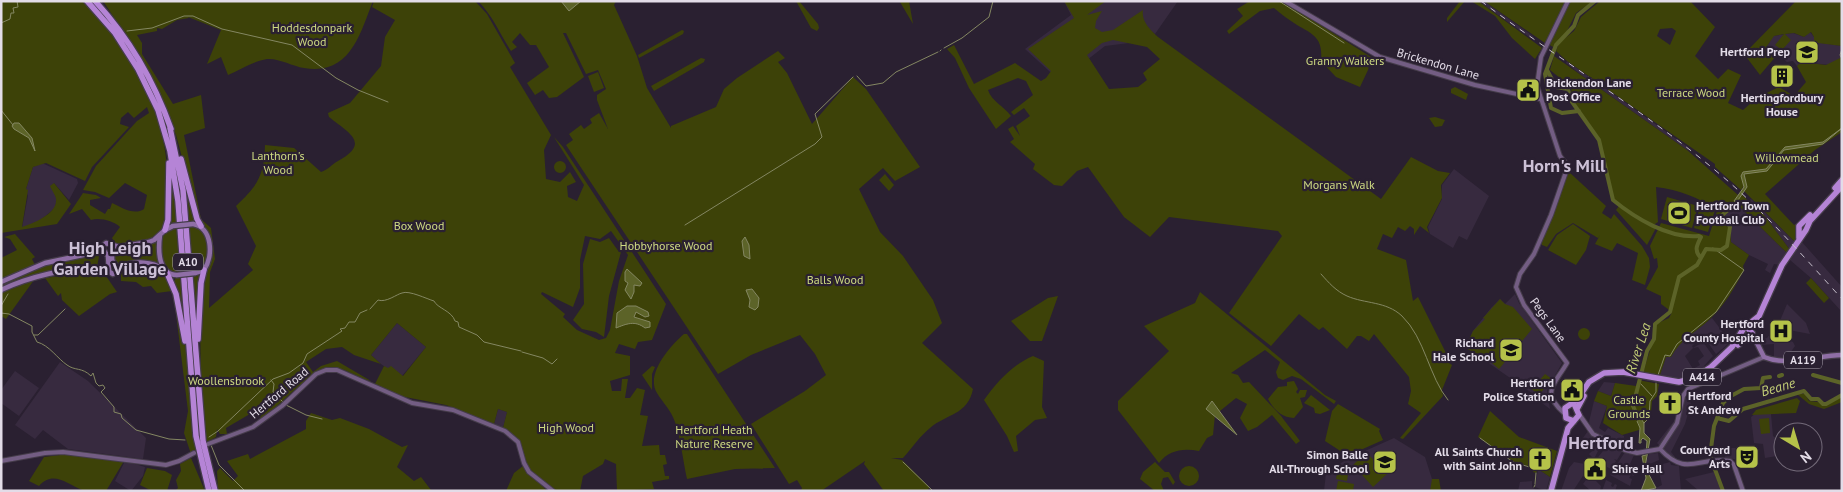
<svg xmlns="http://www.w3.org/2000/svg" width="1843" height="492" font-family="'PT Sans',sans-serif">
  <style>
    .built { fill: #372a3f; fill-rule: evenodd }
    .green { fill: #3d4208; fill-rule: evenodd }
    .water { fill: #5c6328; stroke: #848762 }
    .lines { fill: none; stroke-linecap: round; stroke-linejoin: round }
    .stream { stroke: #848762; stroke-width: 1 }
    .river { stroke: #5c6328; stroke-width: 4 }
    .secondary-casing { stroke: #453c4a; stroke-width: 6 }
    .primary-casing { stroke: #453c4a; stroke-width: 7 }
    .highway-casing { stroke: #453c4a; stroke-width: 8 }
    .secondary { stroke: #735d83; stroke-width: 4 }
    .primary { stroke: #8f6ea6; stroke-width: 4.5 }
    .highway { stroke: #b584d6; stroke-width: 5.5 }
    .rail { stroke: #c5beca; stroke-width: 1; stroke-dasharray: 6 6; stroke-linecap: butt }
    .primary-bridge-casing { stroke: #453c4a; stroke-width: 7; stroke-linecap: butt }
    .primary-bridge { stroke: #8f6ea6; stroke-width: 4.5 }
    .labels { text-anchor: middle; stroke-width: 4.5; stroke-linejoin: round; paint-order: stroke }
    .shield { fill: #2a2031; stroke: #aca4b1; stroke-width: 1 }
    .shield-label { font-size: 11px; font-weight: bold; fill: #e3dce8 }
    .park-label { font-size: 12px; fill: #ceda82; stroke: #2a2031 }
    .poi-label { font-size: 12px; font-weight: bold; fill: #e3dce8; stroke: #2a2031; text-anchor: end }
    .street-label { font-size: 12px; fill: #e3dce8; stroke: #2a2031 }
    .water-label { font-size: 14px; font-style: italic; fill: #c2cd76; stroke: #2a2031 }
    .district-label { font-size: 18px; font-weight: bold; fill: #ccc0d6; stroke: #2a2031 }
  </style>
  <rect width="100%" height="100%" fill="#2a2031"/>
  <path class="built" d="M1064,1h114l-23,33 -6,-5 -20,14 -24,3 -45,35 -35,-32 46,-34z
    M1478,1h6l50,36 -2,2z
    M1810,32l4,5v5l28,4 -1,12 -11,7 -28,-3 -5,4 -4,-5 -6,1 -20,-16 6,-10 20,-3 11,4z
    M1567,61l87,62 35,25 -2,2 -103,-73 -18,-14z
    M42,163l35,16 1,4 -9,17 -15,-17v10l3,6 -2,9 -18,15 -15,5 6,-32 -2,-7 7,-22z
    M1454,169l35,27 -22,44 -8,-4 -6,12 -23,-14 -2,-7 14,-28v-14z
    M1751,199l44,43 -5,8 -20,-27 -21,-22z
    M1736,203l51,50 -7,12 -6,-1 -4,9 -5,-3 3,-6 -19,-9 -18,-13 -1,-18 -9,-6z
    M1801,241l41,46v25l-31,-34 -21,-18z
    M1515,294l4,9 43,60 -15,27 3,19 -12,-9 1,-2 -49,-34 -4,-6 -21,-10 8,-17 18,-23 9,-9 5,5z
    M1787,304l19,19 4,11 -21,-4 -2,9 6,3 2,4 -5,7 1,5 -17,-1v-13l-14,1 -2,-5 9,-2 12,-15z
    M1712,318l17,22 -1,4 -12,10 -13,-18 -11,10 1,2 10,-6 10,14 -9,10v3l-23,10 -21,-4 6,-18h5l6,-12zM1698,347l6,9 -6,5 2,4 -7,4 -8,-13 8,-8z
    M397,323l29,24 -24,29 -11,-9 -3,2 -7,-5 -10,-9z
    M60,362l28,19 58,57 -3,21 -75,-10 -25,-19 -8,9 -20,-14z
    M15,371l24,17 -20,28 -18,-13v-13z
    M1604,382l11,1 -4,13 -13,-5z
    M1680,392l11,11 -6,21 -14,28 4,5 -2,5 -10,-14 13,-19 -2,-1 -14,18 -3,-3 21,-27z
    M1594,401l13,5 -8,22 6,4 3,-4 16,8v11l-32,-16 -3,-9z
    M498,409l9,3 -4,16 -9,-4z
    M1755,414h16l2,22 4,3h6v16l-18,3 -2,-14 -9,-1 -3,-26z
    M1588,431l10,14v6l-4,8 -5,-5 5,-5 -11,-11z
    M1394,438l31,19 7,22v12h-108l2,-18 21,-14z
    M1607,446l9,1 7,3 -6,10 -3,-1 2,2 -5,8 -16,-8z
    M1728,448h12l2,2v10l-17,-2 1,-8z
    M1625,452l9,3 -4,9 2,3 -1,3 4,2 -1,4 -3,-1 -2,3 3,1 -2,7 -20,-11z
    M1658,453l1,7 -14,6 4,-12z
    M125,461l20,6 -2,9 -12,15 -16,-10z
    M1574,462l16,3 -17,26h-12l8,-23z
    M1670,462l1,3 8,1 2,25h-24l-1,-3 6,-3 -2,-9 3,-12z
    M1538,469l12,8 -4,14 -11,-4z
    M1714,472l7,19h-22l-14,-12z
    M1591,473l6,5 -1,3 5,5 -1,5h-9l-8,-7z
    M1606,480l6,3 -1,3 2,1 2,-3 2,1 -2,6h-13z
    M1532,481v6l5,4h-19l2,-9z"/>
  <path class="green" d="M1,1h83c18,20 36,40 50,63 24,43 37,88 33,138 -2,18 -2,32 -21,39 -9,3 -21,6 -30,4l-4,-7 8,-11c-6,-6 -21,-10 -29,-7l-9,-11 -13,5 14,-21 13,2 5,3 -11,2v5l15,9 3,-5h2l2,-6c9,4 22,13 32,6l3,-14 -22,-12 -16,15 -14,-6 -12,-2 13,-24 41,-45 12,-8 -2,-6 -13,11 -6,-6 -7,6 -1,6 9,3 -37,40 -7,14 -39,-18 -13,4 -7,22 2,1 -6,37c10,-3 34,-13 34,-26 1,-4 -4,-10 -6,-15l4,-3 17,21 -14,20 -56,9z
    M103,1h270c-13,33 -23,75 -69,67 -12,-2 -25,-10 -37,-9 -13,2 -27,11 -39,16l-7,-18 -14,7 14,-34 -33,-13 1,1 -12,2 -15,9 -5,-1v3l-20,4 5,8v11l31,50 28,-9 4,33 -21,7 17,84 10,9 4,31 -5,13 -1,36 44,-38 -5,-6 8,-18 -20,-40c22,-21 28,-30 29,-61l29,3 27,24c7,-2 11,-8 17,-11 33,-18 11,-28 -9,-44l-1,-4 22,-10 31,-37 4,-29 10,-17 -23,-13 2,-6h101l12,13 28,49 -5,4 41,68 -7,15 2,29 14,3 10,-10 6,10 -9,4 1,11 9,4 7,-16 -30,-48 9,10 103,157 -14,36 -14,2 -3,7 -16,-5 -4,9 15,3v19l-20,6 2,10h9l1,-12h6l-3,19h5l7,-10 8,2 -5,25 8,1 -6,30 17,-1 1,10h5l2,9 -4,1 2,11h4v3l-17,3 2,7 -37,2 -1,-27 -11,-5 -2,5 -20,12 -3,15h-25l-17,-13 -11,-12 -8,-26 -16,-12 4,-16 -9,-3 -4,15 -48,-19 -46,-9 -25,-12 9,-18 4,2 3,-2 12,10 23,-29 -29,-24 -26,32 10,9 -27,-9 -12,-8 -16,2 -20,13 7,10 8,-6 16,-5 34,20c-13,-2 -24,-13 -37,-13 -21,-1 -55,38 -72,52l-7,-9 -29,17 1,6h-7l-3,-5 -1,8 -11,6c-4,-52 -6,-103 -4,-156 1,-12 11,-21 10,-32 0,-17 -2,-21 -12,-35l-23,-85 -12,-29 -25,-51zM611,231l17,24 -9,26 -9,49 -4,8 -7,2 -22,-10 -14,-13 2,-3 -24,-20 1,-2 31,15 7,-19v-28l5,-24 15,3z
    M478,1h138l-2,4 23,51 10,32 24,40v-2l45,-19 8,-18 13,-11 41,-27 7,7 -7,4 9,11 25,51 41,-47 13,12 54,78 -25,14 -12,-13 -24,21 21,43 23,24 30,44 9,23 -20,20 51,46c-5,26 -27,25 -43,39 -10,8 -18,20 -27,30h-12l11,2 27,27 -1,4h-44l-20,-27 1,-3 -44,30h-20l1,-3 -5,-8 -8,4 -38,-60 54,-33 21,-16 -11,-21 -15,-19 -49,20 -33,19 -152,-229 7,-5 -4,-6 12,-9 3,4 8,-6 -2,-4 9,-6 9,16 -11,-29v-5l9,-6 -8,-19 -12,4 -20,-41h-3l21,44 -27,20 -8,1 -6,-8 -8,5 -8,-12 22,-16 -13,-22h-6l-10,-12 -8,9 5,5 -6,4c-11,-17 -18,-35 -33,-50z
    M796,1h3l19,23 1,4 -2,3 -6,-3z
    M909,1l4,23 -13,-22z
    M1064,1h42l-19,14 15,-4 -6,10 -1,7 7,4 11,-2 30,-20c-2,11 7,20 15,27l223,162 30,-42 27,14 12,2 -9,12 1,13 -15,29 2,6 -9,-7 -6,9v-6l-4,-3 -5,5 -7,-4 -6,11 -9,-4 -6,15 29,11 7,41 5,-4 28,56 -3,6 9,6 -10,25 1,6 -40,43 -3,-1 21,-25 -13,-9 3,-13 -2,-14 -35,-43 -5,7 -8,-5h-4l-10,13 -24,-22 -4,3 -20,-16 -28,32 -42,-33 53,-77 -4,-5 -109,-14 -19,20 -26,-20 -36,-50 -11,4 -15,15 -8,-1 -21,-16 2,-5 -25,-22 4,-3 -6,-10 5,-3 7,10 -4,-10 14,-10 -6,-8 -10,7 -3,-3 22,-17 -7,-14 -8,-3 -30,12c4,12 16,16 23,26l-15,13 -27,-41 -14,-30 -8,-9 7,-4 20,39 41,-21 26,18 5,-3 5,-7 -23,-22 46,-31zM1113,40l34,7 13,12 -17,14 4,7 -9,7 -29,2 -22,-34 15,-12z
    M1250,1h32l89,56 -3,13 -8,17 -24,-10 -15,-16c2,-22 -6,-26 -24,-36 -8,-5 -16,-11 -23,-17l-14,3 -31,23 -2,-3 16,-15 -6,-7z
    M1460,1h5l-18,21v-4z
    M1471,1h7l64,47 -7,11 -23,-21 -17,-22z
    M1484,1h83l-22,42z
    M1570,1h23l-17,12 -9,18 -14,16 -5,-3z
    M1600,1h90l25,26 -20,29 23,23 10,-10 13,6 -13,28 15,7 15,-13 21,-10 15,9 12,-14 -9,-16 4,-4 25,3 16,-8v75l-27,18 -50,44 29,31 2,-1 1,6 -2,12 -51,-51 3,-4 -3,-13 -2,4 3,6 -4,6 -26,-23v-3l-148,-103 -11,-10 3,-8 15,-12 7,-14zM1672,28l4,3 -6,14 -13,-9 3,-7z
    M1796,1h46v45l-24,-3 -4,16 -11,-2 3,-16 8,1v-5l-3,-5 -7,5 -10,-4 -9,1 6,6 -9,10 -7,-5 9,-11 -10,2 -7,10 10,9 -17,20 -16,-21z
    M682,30l2,1 -1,3 -44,24 -1,-3z
    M1554,56l133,94 51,45 -8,14 -9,8v3l9,7 1,15 18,13 -6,11 1,4c-9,17 -19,35 -34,49 -14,13 -30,21 -39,38h-5l-6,18 -17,-1c4,-17 11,-32 13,-50l13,-6 3,-6 -11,-8v-8l-15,-7 12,-22 -1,-9 -3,1 -4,-13 11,-23 48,13 8,-25c-18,-14 -38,-21 -61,-24l2,35 -6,4 4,2 -9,17 -31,-35 3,-4 -6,-5 -13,-61 -28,-41 -1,-12 -21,-17z
    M701,58l4,1 -1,3 -50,29 -3,-5z
    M598,72l6,16 -10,4 -6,-16z
    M1455,87l13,7 -2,6 -15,-7v-4z
    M1435,117l10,3 -3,6 -7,1 -6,-9z
    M554 167a6 6 0 1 1 12 0a6 6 0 1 1-12 0Z
    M1569,172l37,34 -4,7 9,6 3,-5 28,32 7,12 1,9 -5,18 -13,-5 6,-27 -21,-10 -5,8 -17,-7 5,-9 -2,3 -25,-15 -17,11 -9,13 -5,-2 -1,-4 13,-28 12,-38z
    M885,174l9,11 -5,6 -10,-11z
    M172,178l6,45 -10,2z
    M187,183l9,34 -2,4 -7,1 -3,-38z
    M1741,194l23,21 26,35 -3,3 -51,-50z
    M1667,197l31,9 -6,22 -31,-9z
    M1700,206l15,4 -7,22 -14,-4z
    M1573,224l17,12 -4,14 -10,15 -28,-15 9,-15z
    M194,225c17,4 15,30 10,42l-13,5 -4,-45z
    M171,228h7l4,45c-21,4 -23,-21 -20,-36z
    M15,234l20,23 -3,2 3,6 -34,16v-23l16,-8 -7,-11 -6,-2z
    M609,238l10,14h2l-12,44 -5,41 -8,-5 -14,-3 -9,-9 11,-16 -1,-40 7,-25 10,3z
    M158,239l2,26 -8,-3 -33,5 -5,-6 -1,-13z
    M100,251l-3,16 -33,4 -63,18v-5l36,-17z
    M151,267l12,7 9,17 -15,2 -6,-7 -8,1 -7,-5 -15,-1v-9z
    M95,271l1,2 10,3 11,16 -7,2 -31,22 -17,-16 -1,-7 -3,3 -13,-18z
    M200,274l-3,47 -2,1 -4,-47z
    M182,276l4,50h-1l-11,-44 2,-5z
    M1811,278l18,20 -5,5 -18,-20z
    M34,280l-28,39 -5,-3v-23z
    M1200,292l125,103 11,6 -2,3 -33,-25 -9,-3 -9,4 -5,-2 -2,-6 4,-10 -15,-12 -34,23 7,2 5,8 6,-1 32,34 19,25 -4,3 -24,-29 -15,12 -9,4 -8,-13 7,-14 -11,-6 -21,17 -2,20 -6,3 -8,13c-16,-3 -30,-1 -40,12l-41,-53v-9l51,-50 -25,-25 51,-23z
    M1058,296l-16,45h-12l-19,-20 37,-23z
    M174,298c15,49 18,101 23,152l-6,4 -7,-21 4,-22z
    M1500,299l5,5 8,3 19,22 -33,40 -13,-11 -21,-10 8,-17 12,-12 -2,-1z
    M1578 334a6 6 0 1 1 12 0a6 6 0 1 1-12 0Z
    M684,334h3l88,134 -40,1 -48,10c-4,-18 -6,-39 -12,-57 -4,-12 -12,-19 -18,-29 -12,-19 14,-48 27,-59z
    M1033,356l11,5 -2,46 5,11 -12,2 -19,16 2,15 -4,1 -7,-16 -23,-36c13,-18 28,-35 49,-44z
    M652,366l3,1 -3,7v16l-10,-15z
    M1545,374l7,5 -13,16 -10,-8 6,-8 4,2z
    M1638,380l21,4 -2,12 -5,5 -1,11 -12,18 -17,5 -19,-12 4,-17 -13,-5 4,-10 13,5 4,-13 21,3z
    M1294,381l4,8 -2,3 2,2 2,-4h7l-2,7 -5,1 3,9 -9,11c-12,0 -21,-9 -26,-19l10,-12 9,-1v-4z
    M1797,394h8l4,7 9,1 6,4 18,-10v6l-18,7 -15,-5z
    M1311,395l19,15 -10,4 -5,-1 -1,-5 -10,-5z
    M1797,398l3,3 -4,12 -44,2 4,-5z
    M1338,404l42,25 -1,2 4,9 -27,12 -11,2 -20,-13 7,-30z
    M1490,411l29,26 38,14 -7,26 -12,-8 -2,4 -3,-1 2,-4 -22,-7 -35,-24z
    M311,413l21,7 8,-2 29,11 33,18 6,-2 -11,22 17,14 7,-4 10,13 -213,1 -1,-20 3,-3 13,13 5,-5 -11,-15 21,-7 2,5 56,-30v-8z
    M1769,418l1,15 -9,1 -2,-15z
    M1366,452l21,22 -14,13 -20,-22z
    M69,454l55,7 -18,30c-7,0 -17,1 -24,-1 -15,-6 -29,-20 -43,-4l-10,-5 15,-24z
    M191,458l14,33h-30l3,-3 -2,-8 5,-9 -1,-7z
    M1155,462l10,10h4l6,10 -2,3 -5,-8 -5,1 -2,6 3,7h-9l-15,-12 3,-7z
    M523,466l24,25h-41l8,-18z
    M1179 476a10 10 0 1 1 20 0a10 10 0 1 1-20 0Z
    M1338,467l11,1 -2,13 -11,-2z
    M147,468l18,3 7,4 -5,16h-15l-12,-6z
    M1432,479h7l2,12h-11z
    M1338,481l16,3 -1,7h-17z"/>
  <path class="water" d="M561,1h20l-12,10z
    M14,123h5l13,15 3,13 -6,-13 -15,-9 -2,-3z
    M1842,128l-19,16 -39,6 -17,21 -23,3 3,13 -11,16 -2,-2 10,-14 -3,-11 2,-4 23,-3 19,-22 38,-5z
    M745,237l4,8 1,14 -6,-3 -2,-15z
    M627,269l15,14 -2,3 -6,-1v7l-3,7 -6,-9 3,-7 -3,-2v-9z
    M752,289l7,9 -1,9 -3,3 -6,-3 1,-7 -4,-10z
    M627,306h9l12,6 1,4 -4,1 -9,-5 -2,5 16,5v5l-5,1c-10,-8 -19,-4 -29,0l1,-15z
    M1212,401l25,34 -31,-26z
    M1641,419l3,4v10l6,6 -5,28 11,21 -15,3 5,-13 -4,-22 4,-1 1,-14 -4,-3 -2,2v3h-2l1,-15 -3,-7z"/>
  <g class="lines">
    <path class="stream" d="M1279,1l65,42
      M1,23l9,-4 1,-6h3l-1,-5 5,-1 -1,-6
      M127,31l25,-3 32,-12h9l29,13 70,16 44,33 22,12 30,12
      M944,48l18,-10 27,-21 4,-16
      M1842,49l-2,6 2,4
      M940,51l1,-1
      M857,76l9,10 17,-3 13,-11 42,-20
      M1,110l12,15
      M685,225l130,-81 7,-7 -7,-23 38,-37
      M1321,274c8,9 15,17 26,22 18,8 39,5 55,20 23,22 27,61 46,84
      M1,306l7,-12
      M370,309l8,-9c8,3 19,-6 24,-7 7,-3 25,6 32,8 3,7 18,10 21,20l3,1 1,5 18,8 7,7 37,9
      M1,313l8,1 23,12v6l5,10c12,3 21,17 30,23 8,6 15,2 24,11l2,-3 3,10 3,3 4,-1 2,3 -4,4 13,15v5l7,2 1,4 14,12 33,9 16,1
      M34,335h4l27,-26
      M522,352l21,6 9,6 5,-5
      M1658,375l7,-20 5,1 7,-12 39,-32 28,-42 -31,-22
      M271,380l3,4 -1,8 10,10
      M1640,383l12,13
      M286,405l20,10 16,4
      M1644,423l5,-5 1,-17 6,-9v-9
      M209,437l9,-6 55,-52 16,-6 14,-10 4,-9 35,-23 -2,-2 5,-1 4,-6h6l5,-9 7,-3
      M1480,438l33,24 23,7
      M211,445l8,20 26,26
      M903,462l30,29
      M1535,484l1,-11
      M1534,487l1,-2"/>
    <path class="river" d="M1547,70l9,17 12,2 2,10 29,41 14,60c22,18 56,39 86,36l2,1c-4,8 -7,13 -1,20
      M1579,111l-17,2 -11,-5 -6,-34 11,-29 18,-19 4,-11 17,-14
      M1813,375l29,8
      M1779,376l3,-1
      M1717,418l12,3 14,-12 61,-18 7,8h7l5,5h3l16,-9
      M1641,424l-8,-18 14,-55 7,-12 1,-15 15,-12 9,-35 18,-12 9,-16 15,1 6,-4 3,-19 -2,-4 -7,-1 -2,-4 19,-17
      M1723,491l-13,-35 4,-30 9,-23 6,-6 15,-8 17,-1 2,-10 7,-1"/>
    <g class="secondary-casing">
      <path id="secondary" d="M1285,1l95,56 95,28 65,14
        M1564,413c-24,-21 -9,-29 3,-50l-43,-58 -8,-18 4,-13 14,-20 17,-39 17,-49 -8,-10 -23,-70 4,-29 27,-56
        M1579,414l14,20 32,16 12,3 23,-4
        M208,444l45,-17 29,-21 34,-32 10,-4h11l75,33 41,7 52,21 13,11 6,21 5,9 24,19
        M1660,449l17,-26 6,-27 5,-7 76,-32
        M1660,449c27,29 38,7 70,12l4,4 9,26
        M1,461l44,-8 18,-1 103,13 13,-4 15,-8"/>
    </g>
    <g class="primary-casing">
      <path id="primary" d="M193,224c19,3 21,32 11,46l-9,3
        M160,235c-2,15 -2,40 17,40
        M112,245v15l6,9
        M102,248l6,8 1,15
        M1,282l44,-19 52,-11 9,-9 13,4 30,-5 5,-2 11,-10 8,-4
        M1,290c27,-13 68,-23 98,-22 6,0 10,4 14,6 4,-3 5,-6 10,-8 12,-5 29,-5 40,3
        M1752,333l12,24c24,10 53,-2 78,-2"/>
    </g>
    <g class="highway-casing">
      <path id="highway" d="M87,1l28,32 23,36 20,41 12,41 8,50 18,235 13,55
        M95,1c35,38 59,80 76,128
        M170,128l13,62 20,251 12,50
        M181,159l16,60 4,7
        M1835,188l7,-8
        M165,230l3,-10 1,-57
        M1799,238v-12l11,-11
        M167,273l9,21 9,47
        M198,339l3,-56 3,-13
        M1738,345l14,-12 -5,-6
        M1577,409l7,-13
        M1574,421l-8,-3 -1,-10 12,-8 12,-18 15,-9 19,-1 56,10 15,-4 17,-11 21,-20 12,-19 15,-12 23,-51 24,-35 4,-9 32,-35
        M1551,491l17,-63 11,-13 -4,-9"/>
    </g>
    <use href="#secondary" class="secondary"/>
    <use href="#primary" class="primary"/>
    <use href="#highway" class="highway"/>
    <path class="rail" d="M1481,1c81,61 171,114 248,181 41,36 76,76 113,117"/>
    <g class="primary-bridge-casing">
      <path id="primary-bridge" d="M173,226l20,-2
        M177,275l18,-2"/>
    </g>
    <use href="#primary-bridge" class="primary-bridge"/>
  </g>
  <defs>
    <g id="school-square" transform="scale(1.25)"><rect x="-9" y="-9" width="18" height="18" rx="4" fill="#b5c249" stroke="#2a2031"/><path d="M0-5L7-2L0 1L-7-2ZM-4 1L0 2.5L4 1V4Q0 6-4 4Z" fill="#111"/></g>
    <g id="building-square" transform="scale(1.25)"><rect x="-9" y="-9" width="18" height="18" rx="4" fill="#b5c249" stroke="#2a2031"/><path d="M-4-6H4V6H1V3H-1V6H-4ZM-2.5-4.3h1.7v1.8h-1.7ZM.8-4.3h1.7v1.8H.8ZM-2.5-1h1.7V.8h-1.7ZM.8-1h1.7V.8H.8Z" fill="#111"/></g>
    <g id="civic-square" transform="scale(1.25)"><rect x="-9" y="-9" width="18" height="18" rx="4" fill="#b5c249" stroke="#2a2031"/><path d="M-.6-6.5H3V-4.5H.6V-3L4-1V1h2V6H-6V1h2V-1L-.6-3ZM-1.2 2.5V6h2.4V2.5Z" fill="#111"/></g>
    <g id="stadium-square" transform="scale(1.25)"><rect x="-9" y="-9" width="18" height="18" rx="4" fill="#b5c249" stroke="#2a2031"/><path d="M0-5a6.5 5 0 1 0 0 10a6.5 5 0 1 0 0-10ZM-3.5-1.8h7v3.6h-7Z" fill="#111"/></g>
    <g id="hospital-square" transform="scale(1.25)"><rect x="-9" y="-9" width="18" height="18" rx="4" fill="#b5c249" stroke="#2a2031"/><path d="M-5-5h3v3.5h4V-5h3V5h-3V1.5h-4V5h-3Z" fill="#111"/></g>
    <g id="church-square" transform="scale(1.25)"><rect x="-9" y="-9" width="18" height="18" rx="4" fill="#b5c249" stroke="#2a2031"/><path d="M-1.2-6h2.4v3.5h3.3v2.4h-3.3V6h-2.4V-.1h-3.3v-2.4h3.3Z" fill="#111"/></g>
    <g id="theatre-square" transform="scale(1.25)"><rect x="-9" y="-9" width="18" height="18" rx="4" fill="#b5c249" stroke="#2a2031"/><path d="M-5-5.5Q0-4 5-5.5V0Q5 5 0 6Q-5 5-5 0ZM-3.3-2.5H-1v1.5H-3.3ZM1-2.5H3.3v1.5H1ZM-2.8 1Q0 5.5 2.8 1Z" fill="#111"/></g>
  </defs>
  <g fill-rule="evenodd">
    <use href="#school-square" x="1807" y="52"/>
    <use href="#building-square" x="1782" y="76"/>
    <use href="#civic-square" x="1528" y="90"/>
    <use href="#stadium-square" x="1679" y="213"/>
    <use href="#hospital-square" x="1781" y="331"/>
    <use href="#school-square" x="1511" y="350"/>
    <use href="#civic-square" x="1572" y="390"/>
    <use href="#church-square" x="1670" y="403"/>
    <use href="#theatre-square" x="1747" y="457"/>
    <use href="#church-square" x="1540" y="459"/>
    <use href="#school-square" x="1385" y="462"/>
    <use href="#civic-square" x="1595" y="469"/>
  </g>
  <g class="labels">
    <g class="shield">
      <rect x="173" y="253.5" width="30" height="17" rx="4"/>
      <rect x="1784" y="351.5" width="38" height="17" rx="4"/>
      <rect x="1683" y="368.5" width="38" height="17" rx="4"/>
    </g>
    <g class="shield-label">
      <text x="188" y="266">A10</text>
      <text x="1803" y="364">A119</text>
      <text x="1702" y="381">A414</text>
    </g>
    <g class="park-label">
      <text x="312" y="32">Hoddesdonpark<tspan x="312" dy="14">Wood</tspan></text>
      <text x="1345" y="65">Granny Walkers</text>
      <text x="1691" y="97">Terrace Wood</text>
      <text x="278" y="160">Lanthorn's<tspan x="278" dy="14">Wood</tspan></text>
      <text x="1787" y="162">Willowmead</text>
      <text x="1339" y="189">Morgans Walk</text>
      <text x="419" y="230">Box Wood</text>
      <text x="666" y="250">Hobbyhorse Wood</text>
      <text x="835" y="284">Balls Wood</text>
      <text x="226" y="385">Woollensbrook</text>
      <text x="1629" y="404">Castle<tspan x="1629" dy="14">Grounds</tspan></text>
      <text x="566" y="432">High Wood</text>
      <text x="714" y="434">Hertford Heath<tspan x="714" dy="14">Nature Reserve</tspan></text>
    </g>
    <g class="poi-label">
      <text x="1790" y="56">Hertford Prep</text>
      <text x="1546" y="87" text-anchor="start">Brickendon Lane<tspan x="1546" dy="14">Post Office</tspan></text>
      <text x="1782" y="102" text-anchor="middle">Hertingfordbury<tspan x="1782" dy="14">House</tspan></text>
      <text x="1696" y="210" text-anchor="start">Hertford Town<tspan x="1696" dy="14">Football Club</tspan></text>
      <text x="1764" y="328">Hertford<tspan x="1764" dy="14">County Hospital</tspan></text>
      <text x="1494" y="347">Richard<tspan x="1494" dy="14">Hale School</tspan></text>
      <text x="1554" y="387">Hertford<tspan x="1554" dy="14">Police Station</tspan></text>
      <text x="1688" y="400" text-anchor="start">Hertford<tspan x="1688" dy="14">St Andrew</tspan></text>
      <text x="1730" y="454">Courtyard<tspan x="1730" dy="14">Arts</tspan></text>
      <text x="1522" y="456">All Saints Church<tspan x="1522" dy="14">with Saint John</tspan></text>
      <text x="1368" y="459">Simon Balle<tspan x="1368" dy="14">All-Through School</tspan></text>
      <text x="1612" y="473" text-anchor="start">Shire Hall</text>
    </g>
    <g class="street-label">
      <text transform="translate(1438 64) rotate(16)" y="4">Brickendon Lane</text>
      <text transform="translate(1548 320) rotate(54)" y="4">Pegs Lane</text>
      <text transform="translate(279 393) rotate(-40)" y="4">Hertford Road</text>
    </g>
    <g class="water-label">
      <text transform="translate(1638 348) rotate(-72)" y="5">River Lea</text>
      <text transform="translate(1778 387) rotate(-16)" y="5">Beane</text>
    </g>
    <g class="district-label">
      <text x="1564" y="172">Horn's Mill</text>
      <text x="110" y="254">High Leigh<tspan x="110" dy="21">Garden Village</tspan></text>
      <text x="1601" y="449">Hertford</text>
    </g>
  </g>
  <rect width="1843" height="492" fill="none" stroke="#e3dce8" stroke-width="5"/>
  <g transform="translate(1798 447) rotate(142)"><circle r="24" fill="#2a2031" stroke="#746b7a"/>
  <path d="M0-4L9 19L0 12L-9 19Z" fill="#b5c249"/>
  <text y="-8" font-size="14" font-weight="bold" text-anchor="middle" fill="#e3dce8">N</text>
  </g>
</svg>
